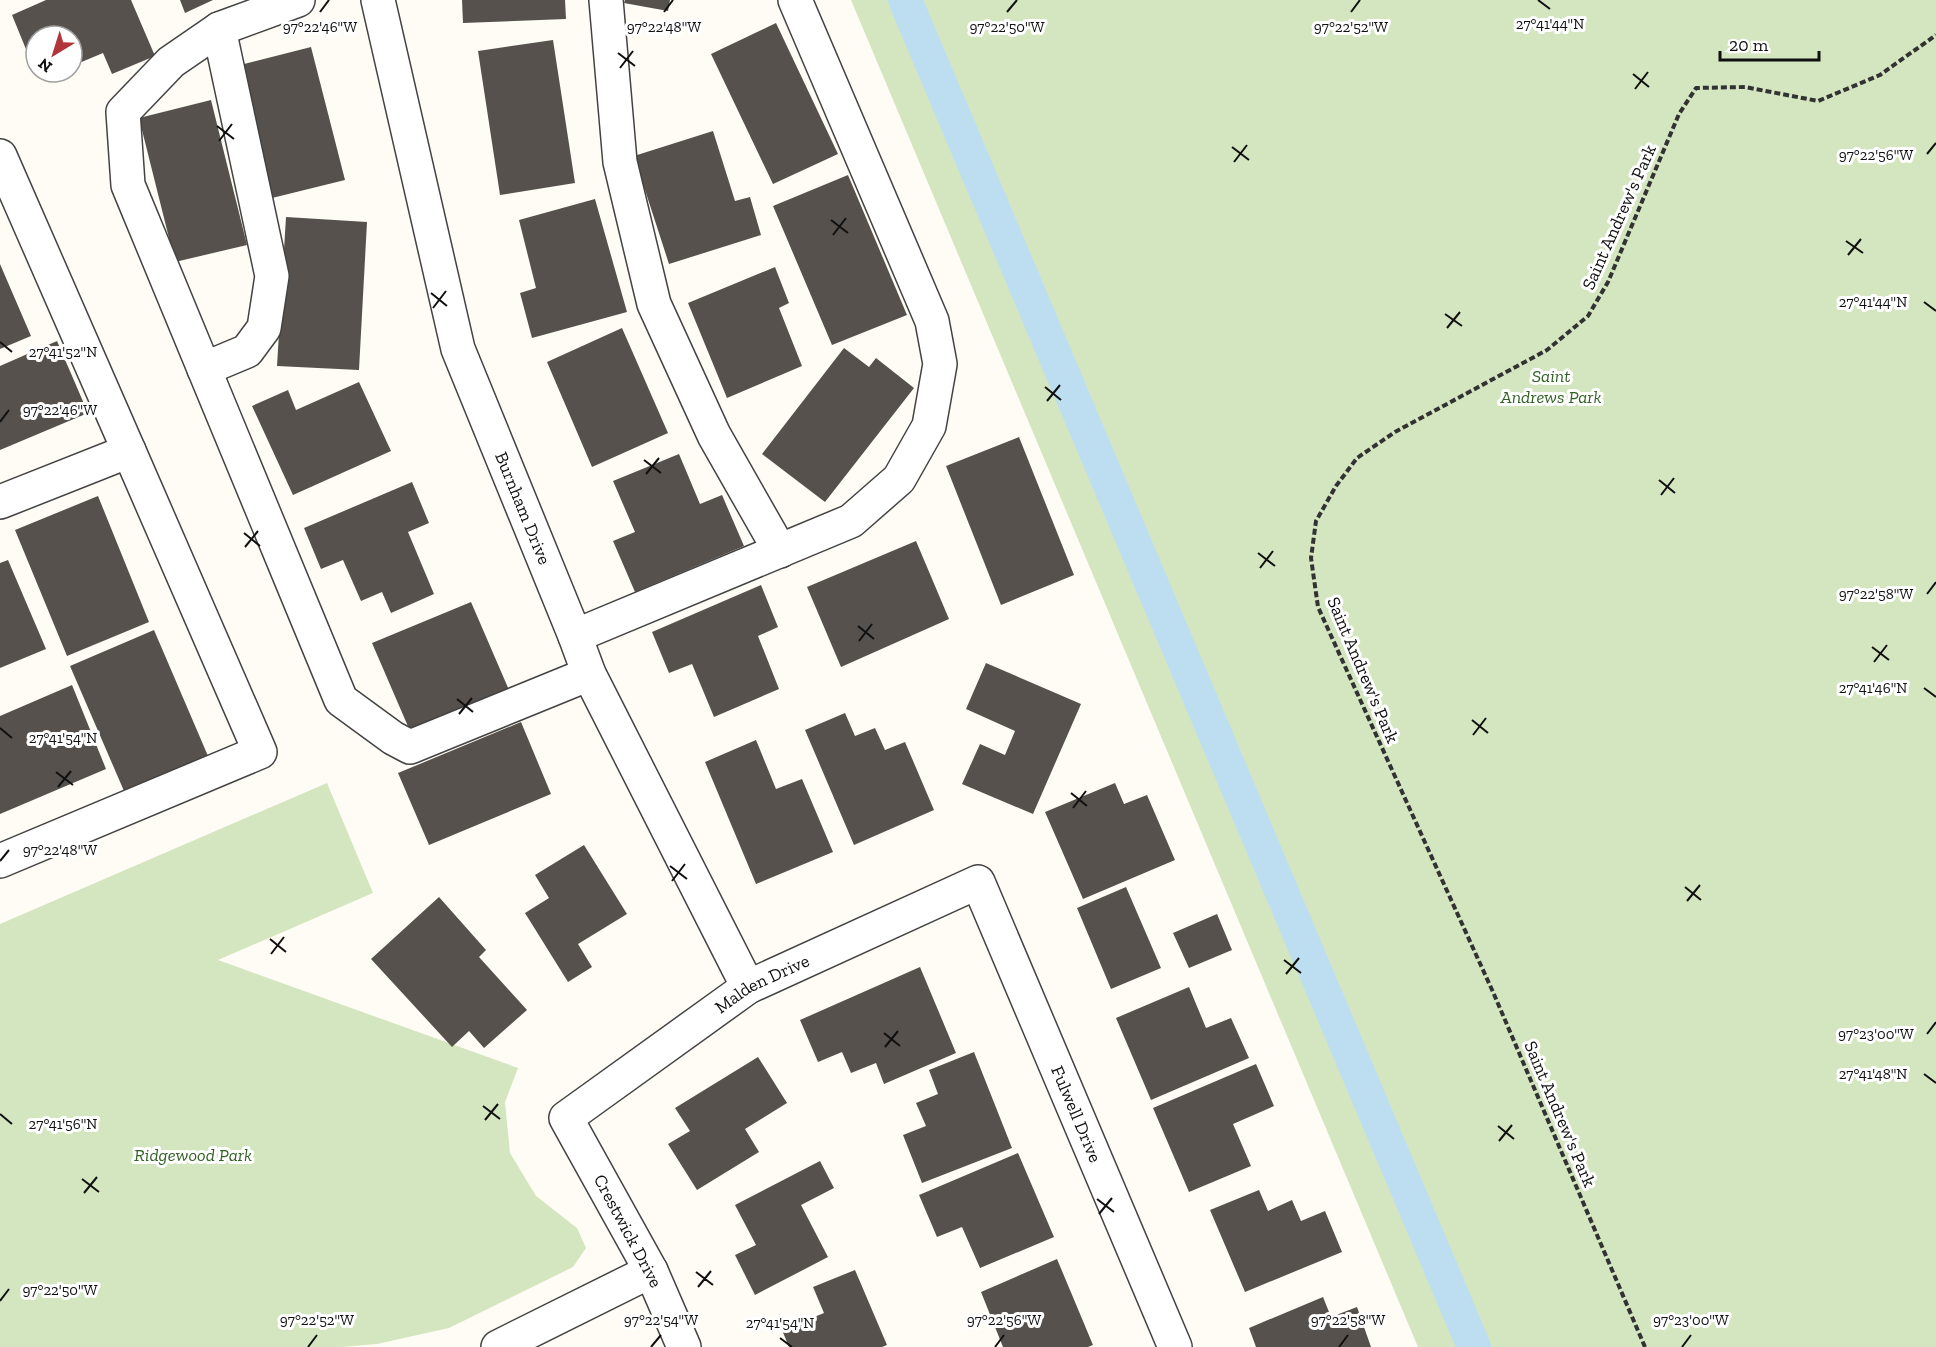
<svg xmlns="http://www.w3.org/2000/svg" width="1936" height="1347" font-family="'Zilla Slab',serif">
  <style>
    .green { fill: #d4e6c0 }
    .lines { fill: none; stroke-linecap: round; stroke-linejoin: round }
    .canal { stroke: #bddef0; stroke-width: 34 }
    .building { fill: #57514d }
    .minor-casing { stroke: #434343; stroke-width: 36 }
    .path { stroke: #323232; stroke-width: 4; stroke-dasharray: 6 3; stroke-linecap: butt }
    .minor { stroke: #fff; stroke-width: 33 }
    .ticks { fill: none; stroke: #101010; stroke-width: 2 }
    .labels { text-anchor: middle; stroke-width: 6; stroke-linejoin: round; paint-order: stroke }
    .street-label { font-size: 18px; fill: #101010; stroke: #fff }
    .park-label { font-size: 18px; font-style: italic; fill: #336226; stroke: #fff }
    .ticks-label { font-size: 15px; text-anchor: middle; fill: #101010; stroke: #fff; stroke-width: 6; stroke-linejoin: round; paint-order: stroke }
  </style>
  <rect width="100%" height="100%" fill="#fefcf4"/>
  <path class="green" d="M851,0h1085v1347h-518z
    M327,783l46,110 -155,67 300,108 -13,34 5,51 26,43 41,32 9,20 -13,19 -124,61 -72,16 -35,3h-342v-423z"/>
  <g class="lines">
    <path class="canal" d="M905,0l569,1347"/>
  </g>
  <path class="building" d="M46,0h85l24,56 -43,18 -9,-21 -31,13v-30h-36v20l-6,3 -18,-44z
    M180,0h33l-28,13z
    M462,0h103l1,19 -103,4z
    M625,0h45l-2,11 -44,-8z
    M776,23l62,131 -65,30 -62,-130z
    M553,40l22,143 -75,12 -22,-144z
    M311,47l34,133 -73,18 -32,-133z
    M211,100l36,145 -72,17 -36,-144z
    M713,131l22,70 15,-4 11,38 -92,29 -35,-108z
    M848,175l59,140 -75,30 -59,-139z
    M595,199l32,113 -95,26 -12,-45 16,-5 -17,-68z
    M286,217l81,5 -8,148 -82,-4z
    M0,264l31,72 -31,13z
    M775,267l14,36 -10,5 23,58 -75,32 -39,-95z
    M622,328l46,105 -76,34 -45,-105z
    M57,341l31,72 -88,37v-84z
    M844,348l25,19 7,-9 38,30 -89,114 -63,-48z
    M359,382l32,69 -98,44 -41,-89 36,-16 8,20z
    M1019,437l55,138 -73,30 -55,-139z
    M679,454l21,50 22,-9 22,51 -109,46 -22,-51 22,-9 -22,-51z
    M412,482l17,41 -21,9 26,62 -43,19 -9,-21 -21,9 -18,-41 -22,9 -17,-41z
    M98,496l51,126 -82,34 -52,-126z
    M916,541l33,78 -108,48 -34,-80z
    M8,560l38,89 -46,19v-105z
    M761,585l17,42 -20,9 21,53 -65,28 -22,-53 -23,9 -17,-41z
    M471,602l38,88 -99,41 -38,-88z
    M154,630l54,126 -84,35 -54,-125z
    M986,663l95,41 -48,110 -71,-30 18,-40 25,11 10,-24 -49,-22z
    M72,685l34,84 -106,45v-98z
    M845,713l10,23 20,-8 10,22 20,-8 29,68 -80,35 -49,-115z
    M521,722l30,72 -122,51 -31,-72z
    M756,740l20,49 26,-10 31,73 -77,32 -51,-122z
    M1115,783l9,21 23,-9 28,65 -92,39 -38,-87z
    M584,845l43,69 -49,30 14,23 -24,15 -43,-69 24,-15 -14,-23z
    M1126,887l35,81 -50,21 -34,-81z
    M439,897l47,53 -7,7 48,53 -43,38 -15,-17 -17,16 -81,-88z
    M1217,914l15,36 -43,18 -16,-35z
    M920,967l36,86 -72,31 -8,-21 -25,10 -9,-21 -24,10 -18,-42z
    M1189,987l17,41 25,-10 18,40 -98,42 -35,-82z
    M974,1052l38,96 -90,35 -19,-48 23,-9 -10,-23 22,-9 -9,-24z
    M758,1057l29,46 -42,26 14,23 -62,38 -29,-46 22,-13 -15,-23z
    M1256,1064l18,42 -41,18 18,42 -62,26 -36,-84z
    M1018,1153l36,84 -74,31 -18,-41 -25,10 -18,-42z
    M820,1161l14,27 -33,17 27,52 -73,38 -20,-40 21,-10 -21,-40z
    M1259,1190l9,21 24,-11 9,21 24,-10 17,41 -97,40 -35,-82z
    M1057,1259l36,86 -5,2h-85l-22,-55z
    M855,1270l32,75 -5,2h-93l-7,-17 42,-17 -11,-26z
    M1323,1297l8,20 26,-10 14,40h-115l-7,-19z"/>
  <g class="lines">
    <g class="minor-casing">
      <g id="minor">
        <path d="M298,0l-79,29 -48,33 -48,50 5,73 213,515 52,38 17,9 179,-73"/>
        <path id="s1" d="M378,0l80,349 117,287 14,38 159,313"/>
        <path d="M606,0l14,162 34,142 60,131 66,116"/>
        <path d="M0,156l129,295"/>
        <path d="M204,369l43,-18 17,-23 8,-52 -53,-247"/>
        <path d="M0,502l129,-51 131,301 -260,109"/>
        <path d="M575,636l276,-115 48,-42 30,-53 11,-62 -8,-43 -137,-321"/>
        <path d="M498,1347l153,-76"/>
        <path id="s2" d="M684,1347l-33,-76 -85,-153 182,-131 230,-105 197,465"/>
      </g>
    </g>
    <path class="path" d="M1645,1347l-152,-355 -175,-385 -7,-49 5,-37 20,-35 21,-28 38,-26 152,-82 41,-34 20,-34 71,-168 17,-26 49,-1 73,14 62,-26 56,-40"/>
    <use href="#minor" class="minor"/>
  </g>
  <path class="ticks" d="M1538,0l12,9M320,12l9,-12M664,12l9,-12M1007,12l10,-12M1351,12l9,-12M618,53l17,13M620,68l13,-17M1633,74l16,13M1635,89l13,-17M217,126l17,13M219,141l13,-17M1232,147l17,13M1927,154l9,-11M1234,162l13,-17M831,220l17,13M833,235l13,-17M1846,241l17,12M1848,255l13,-16M431,293l16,13M1924,302l12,9M433,308l13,-17M1445,314l17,12M1447,328l13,-16M0,342l12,10M1045,387l16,13M1047,401l13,-16M0,422l9,-12M644,460l17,13M646,474l13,-16M1659,480l16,13M1661,495l13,-17M244,533l16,13M245,547l13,-16M1258,553l17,13M1260,568l13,-17M1927,594l9,-12M858,626l16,13M859,641l13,-17M1872,647l17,13M1874,662l13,-17M1924,688l12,9M457,699l16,13M459,714l13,-16M1472,720l16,13M0,728l12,10M1473,735l13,-17M56,772l17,13M58,787l13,-16M1071,793l16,13M1073,808l13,-17M0,861l9,-11M670,866l17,13M672,881l13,-17M1685,887l16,13M1687,901l13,-16M270,939l16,13M271,954l13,-17M1284,960l17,13M1286,974l13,-16M884,1033l16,13M1927,1034l9,-12M885,1047l13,-16M1924,1074l12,9M483,1106l17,13M0,1114l12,10M485,1120l13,-16M1498,1126l16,13M1499,1141l13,-16M82,1179l17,13M84,1193l13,-16M1097,1199l17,13M1099,1214l13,-16M696,1272l17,13M698,1287l13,-16M0,1301l9,-12M780,1338l12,9M308,1347l9,-12M651,1347l10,-12M995,1347l9,-12M1339,1347l9,-12M1682,1347l9,-12"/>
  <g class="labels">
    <g class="street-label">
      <text transform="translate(1619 217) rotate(-66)" y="6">Saint Andrew's Park</text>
      <text dy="6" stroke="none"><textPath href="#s1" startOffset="530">Burnham Drive</textPath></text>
      <text transform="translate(1363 670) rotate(67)" y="6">Saint Andrew's Park</text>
      <text dy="6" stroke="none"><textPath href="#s2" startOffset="496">Malden Drive</textPath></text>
      <text dy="6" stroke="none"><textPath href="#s2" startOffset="987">Fulwell Drive</textPath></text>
      <text transform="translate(1560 1114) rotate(67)" y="6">Saint Andrew's Park</text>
      <text transform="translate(628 1231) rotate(62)" y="6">Crestwick Drive</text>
    </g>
    <g class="park-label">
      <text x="1551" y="382">Saint<tspan x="1551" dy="21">Andrews Park</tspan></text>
      <text x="193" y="1161">Ridgewood Park</text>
    </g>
  </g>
  <g class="ticks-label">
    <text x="1550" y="29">27°41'44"N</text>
    <text x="1351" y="32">97°22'52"W</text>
    <text x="320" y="32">97°22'46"W</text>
    <text x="664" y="32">97°22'48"W</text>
    <text x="1007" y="32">97°22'50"W</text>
    <text x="1876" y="160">97°22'56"W</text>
    <text x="1873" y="307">27°41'44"N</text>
    <text x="63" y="357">27°41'52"N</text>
    <text x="60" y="415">97°22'46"W</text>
    <text x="1876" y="599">97°22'58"W</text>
    <text x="1873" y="693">27°41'46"N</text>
    <text x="63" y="743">27°41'54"N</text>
    <text x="60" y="855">97°22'48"W</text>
    <text x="1876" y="1039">97°23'00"W</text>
    <text x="1873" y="1079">27°41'48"N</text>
    <text x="63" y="1129">27°41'56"N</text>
    <text x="60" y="1295">97°22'50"W</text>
    <text x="317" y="1325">97°22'52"W</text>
    <text x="661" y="1325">97°22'54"W</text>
    <text x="1004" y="1325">97°22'56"W</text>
    <text x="1348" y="1325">97°22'58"W</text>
    <text x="1691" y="1325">97°23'00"W</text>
    <text x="780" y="1328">27°41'54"N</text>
  </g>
  <g transform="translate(54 54) rotate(218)"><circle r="28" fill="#ffffff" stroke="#9f9f9f" stroke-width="1.5"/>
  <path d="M0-4.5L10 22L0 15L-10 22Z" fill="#b2353c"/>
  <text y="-9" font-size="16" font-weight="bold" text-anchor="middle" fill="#101010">N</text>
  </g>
  <path d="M1720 51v9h99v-9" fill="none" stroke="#101010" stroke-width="3"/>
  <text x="1729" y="51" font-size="18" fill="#101010" stroke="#ffffff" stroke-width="4.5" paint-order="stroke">20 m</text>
</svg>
